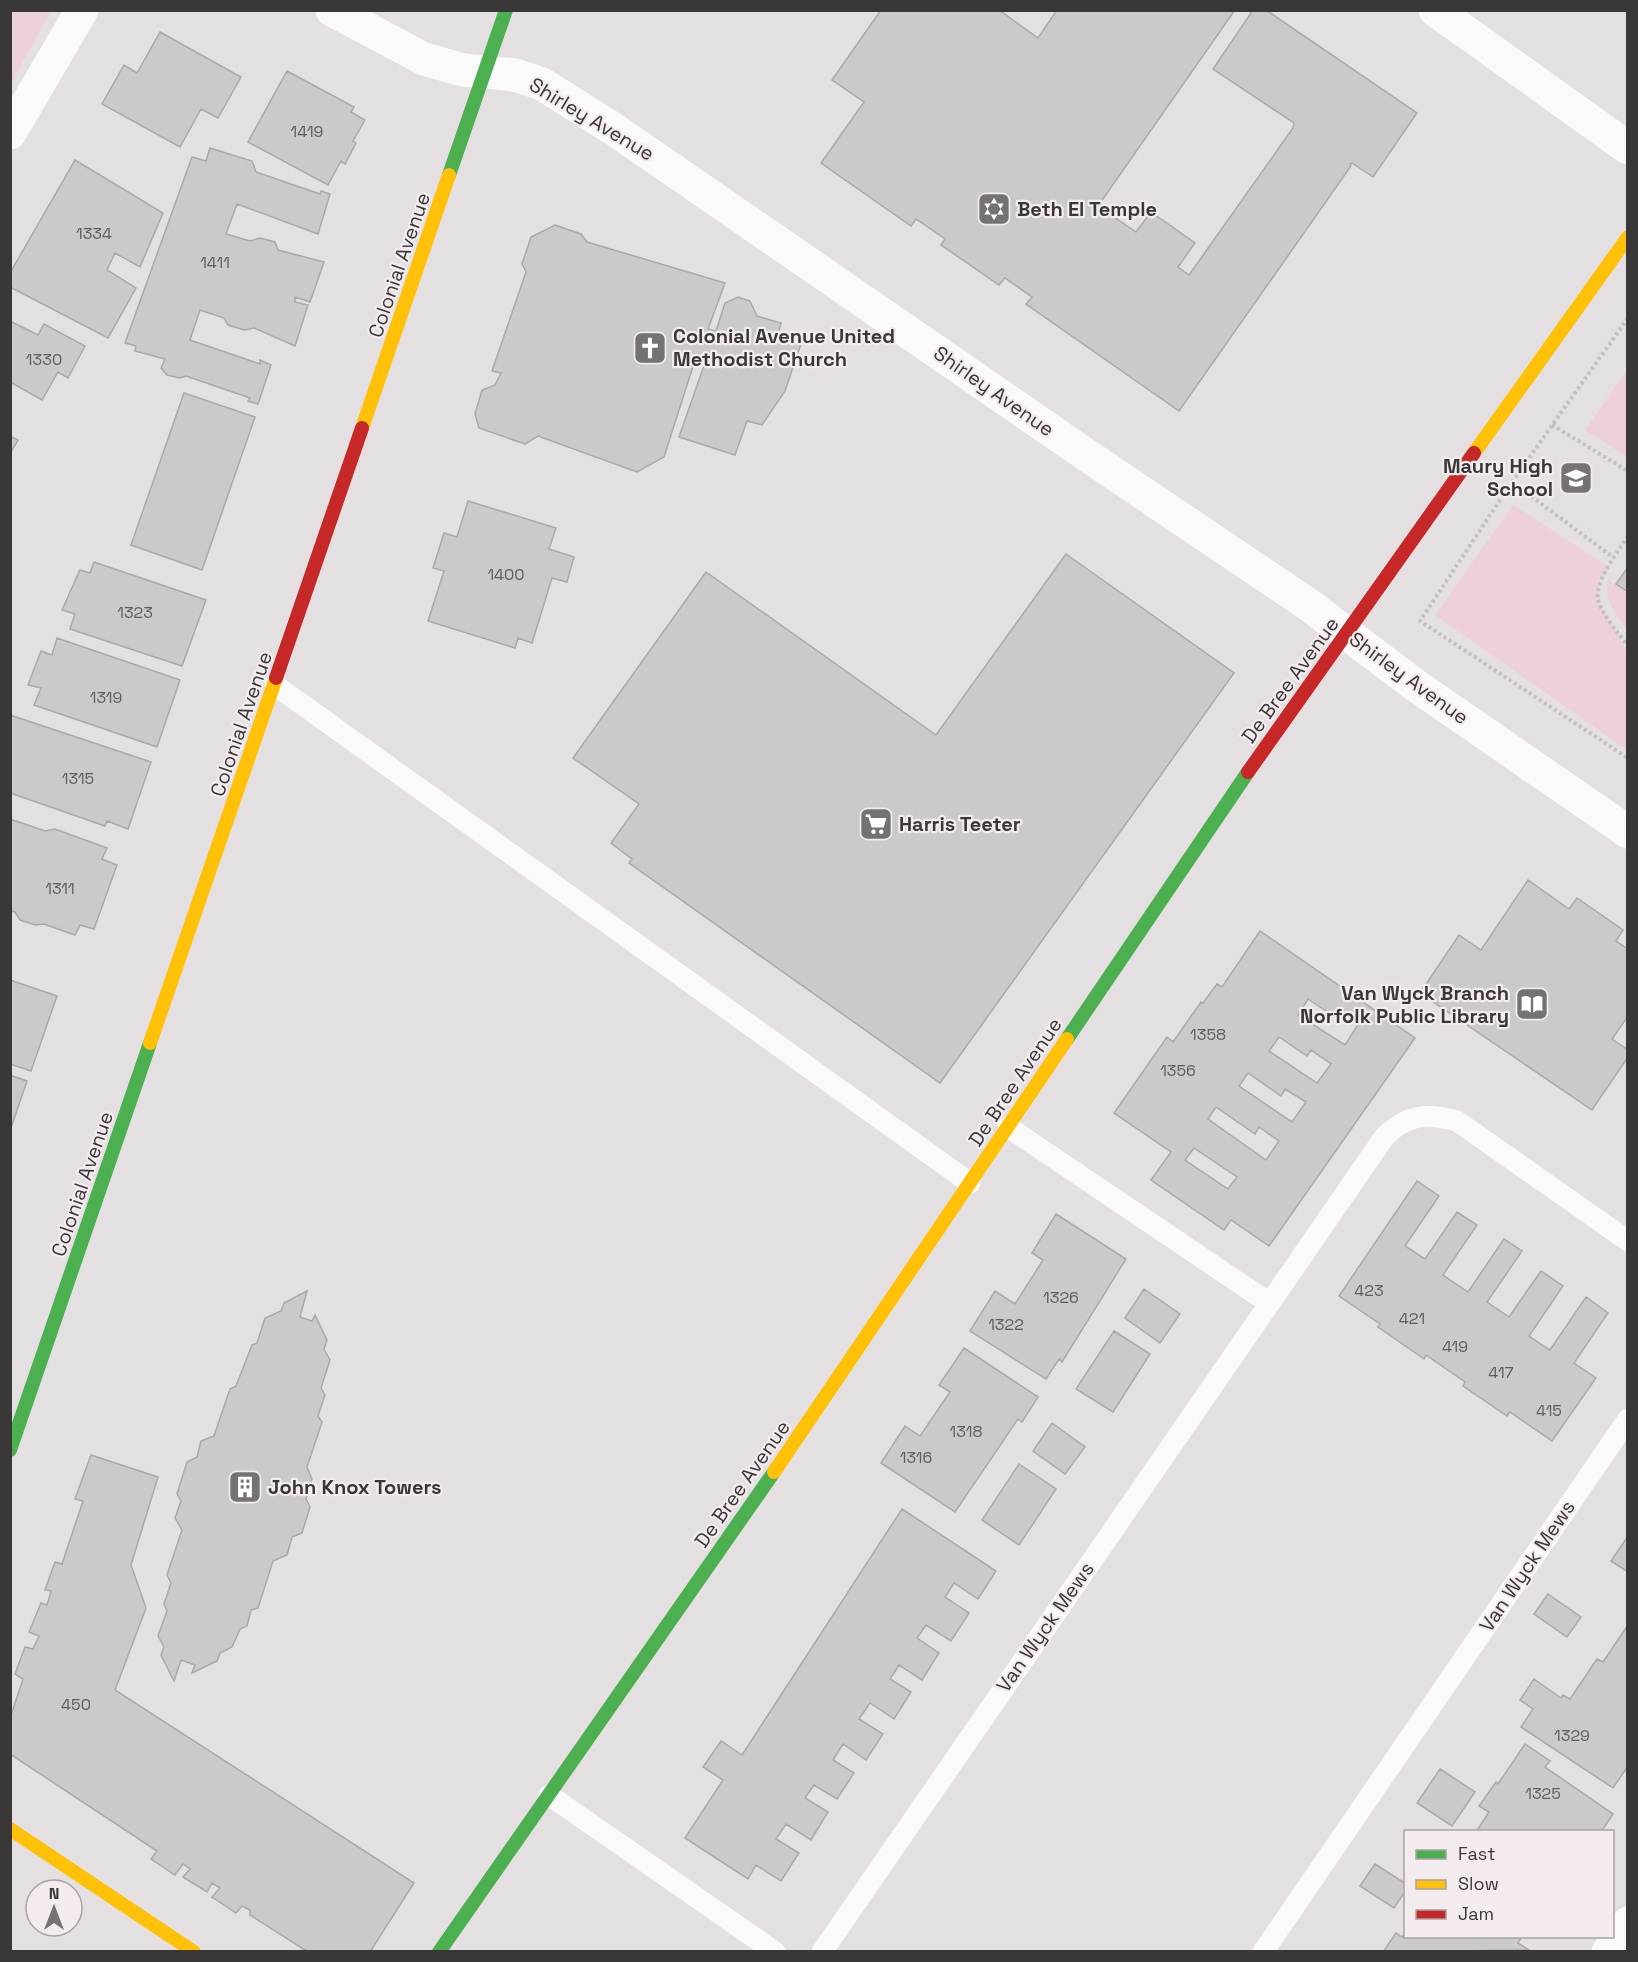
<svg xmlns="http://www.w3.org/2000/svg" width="1638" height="1962" font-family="'Space Grotesk',sans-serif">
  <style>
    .green { fill: #edd0d9 }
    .building { fill: #ccc9ca; stroke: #aca8a9; stroke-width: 1.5; fill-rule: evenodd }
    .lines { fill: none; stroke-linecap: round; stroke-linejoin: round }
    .path { stroke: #c2c0c1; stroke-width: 4; stroke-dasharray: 3 3; stroke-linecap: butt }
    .lane { stroke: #fbfafa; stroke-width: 21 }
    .street { stroke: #fbfafa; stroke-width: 33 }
    .fast { stroke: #4caf50; stroke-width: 14 }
    .slow { stroke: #ffc107; stroke-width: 14 }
    .jam { stroke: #c62828; stroke-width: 14 }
    .labels { text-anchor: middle; stroke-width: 4.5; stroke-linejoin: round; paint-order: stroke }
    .number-label { font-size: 16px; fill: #605d5e }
    .street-label { font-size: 20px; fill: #3a3738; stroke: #f3ebed }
    .poi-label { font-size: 20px; font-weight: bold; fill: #3a3738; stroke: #f3ebed; text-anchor: start }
  </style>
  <rect width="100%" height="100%" fill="#e4e0e1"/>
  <path class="green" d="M11,10l40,1 -40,72 -1,-72z
    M1627,370v87l-42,-27z
    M1513,505l96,62 -9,14 -3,18 30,52v99l-192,-135z
    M1608,580l19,13v37c-11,-16 -24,-30 -19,-50z"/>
  <path class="building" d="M881,10h118l39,28 19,-28h178l-137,196 38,26 15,-20 44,31 -17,24 11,8 104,-147 1,-5 -81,-54 40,-59h13l151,103 -44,64 -21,-14 -2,1 1,2 -172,245 -153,-107 6,-7 -27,-19 -6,7 -58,-40 4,-6 -29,-20 -5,7 -90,-63 43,-61 -32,-22z
    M160,32l81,45 -23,41 -17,-9 -21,38 -78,-43 22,-39 13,8z
    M287,71l67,36 -3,5 14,8 -12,21 3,2 -11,21 -4,-3 -13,24 -80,-43z
    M210,148l42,13 4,11 64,22 1,-3 9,3 -12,40 -81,-30 -11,30 24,7 10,-3 15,4 3,8 46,12 -14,40 -15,-5v5l13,3 -13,41 -41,-18 -10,2 -16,-5 -4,-7 -24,-8 -10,30 70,24v-4l11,5 -13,39 -10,-3 2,-3 -64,-22 -6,2 -13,-3 -6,-7 4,-9 -30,-8 1,-5 -11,-3 67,-186 14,4z
    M75,160l88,53 -23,54 -25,-14 -8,17 29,18 -28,50 -98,-51v-14z
    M555,225l26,9 6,8 138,41 -17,46 8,2 9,-28 13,-6 12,4 7,15 24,7 -3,11 24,7 -17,50 -23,34 -15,-4 -12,34 -56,-18 28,-80 -10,-3 -33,103 -27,15 -99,-36 -13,8 -46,-16 -4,-14 7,-24 13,-5 6,-12 -9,-2 34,-99 -4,-8 9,-27z
    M10,321l28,14 6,-11 41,22 -17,32 -10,-6 -16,28 -32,-18z
    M184,393l71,24 -53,153 -71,-25z
    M10,436l8,4 -8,14z
    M468,501l88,27 -7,21 25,8 -7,25 -15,-4 -20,65 -14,-5 -3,10 -87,-27 16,-50 -11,-3 11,-35 13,4z
    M1066,554l168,119 -294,410 -311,-220 3,-4 -21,-16 28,-39 -66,-46 133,-186 230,163z
    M94,562l112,38 -24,66 -112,-37 5,-15 -13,-4 18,-40 10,3z
    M1628,567v25l-12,-8z
    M57,638l123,42 -23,67 -123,-42 7,-17 -13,-3 13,-34 11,4z
    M10,715l141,47 -23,67 -21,-8 -2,5 -95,-33z
    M10,819l35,12 10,-2 52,19 -5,11 15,6 -23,64 -14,-4 -5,10 -31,-11 -9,1 -15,-5 -5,-8 -5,-1z
    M1528,880l41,29 8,-11 46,32 -7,11 12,8v67l-16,23 16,11v7l-36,53 -172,-117 39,-58 22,15z
    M1260,931l155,107 -146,208 -38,-26 -7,10 -73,-50 20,-28 -57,-39 53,-76 6,5 28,-40 2,1 14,-19 5,3zM1308,999l30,20 4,-7 17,11 -14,22 -47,-30zM1279,1037l28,19 4,-6 20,14 -14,19 -48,-32zM1248,1073l33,23 4,-7 21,13 -14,20 -53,-36zM1216,1107l39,27 4,-7 20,14 -13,19 -58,-41zM1194,1148l43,29 -9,12 -43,-29z
    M10,980l47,16 -26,75 -21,-7z
    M10,1075l17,6 -15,44h-2z
    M1417,1181l22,15 -34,50 20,13 32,-47 20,13 -34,50 25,17 36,-53 18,12 -35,51 22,15 32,-46 22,15 -34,50 21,14 36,-53 22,16 -34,50 22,15 -44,63 -42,-29 -3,4 -44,-30 2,-4 -39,-27 -2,4 -46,-32 2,-3 -41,-28z
    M1056,1214l70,45 -64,103 -3,-3 -13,20 -76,-48 25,-40 20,13 28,-44 -11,-7z
    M1144,1289l36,25 -20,29 -35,-25z
    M307,1291l-7,26 12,4 3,-6 12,25 -3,9 6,11 -9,28 4,7 -7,21 4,6 -15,45 5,12 -6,20 4,8 -8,26 -10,4 -5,18 -14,6 -15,47 -7,2 -4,16 -7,3 -8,18 -12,6 -3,8 -25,12 3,-8 -14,-5 -7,21 -13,-26 3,-8 -6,-11 9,-25 -3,-7 7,-21 -4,-8 15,-45 -7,-12 6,-17 -4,-7 10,-32 10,-5 4,-16 13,-5 16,-47 6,-3 16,-41 5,-2 8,-25 16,-7 3,-8z
    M1114,1331l36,23 -37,58 -37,-23z
    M964,1348l74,49 -16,25 -4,-3 -63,93 -74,-49 24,-37 15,10 30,-44 -11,-7z
    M1052,1423l33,24 -20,27 -32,-23z
    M91,1455l67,22 -27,88 15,43 -31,82 299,193 -44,69h-62l-58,-37v-5l-8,-4 -6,7 -24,-16 8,-9 -8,-5 -5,9 -24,-15 7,-8 -7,-5 -8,11 -24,-16 6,-8 -147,-97v-36l13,-39 -8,-5 10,-27 8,2 6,-13 -10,-4 12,-29 6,2 4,-14 -6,-1 10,-28 7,2 21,-63 -8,-2z
    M1019,1464l37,25 -37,56 -37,-25z
    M902,1509l94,62 -18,28 -24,-16 -9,14 24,16 -18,28 -25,-16 -9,13 22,15 -17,27 -23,-15 -9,14 21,13 -17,27 -24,-16 -11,16 24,15 -17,26 -23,-16 -10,16 21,13 -17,26 -23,-14 -9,13 23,14 -17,28 -25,-16 -10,15 23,14 -18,28 -25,-16 -8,14 -63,-41 38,-58 -20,-13 18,-26 21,14z
    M1628,1536v36l-17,-11z
    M1548,1594l33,23 -14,20 -33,-23z
    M1628,1625v141l-15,22 -92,-61 12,-18 -13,-9 14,-21 27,19 2,-3 7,4 27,-40 6,3z
    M1525,1744l25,17 -5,6 68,47 -12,18h-125l13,-20 -10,-6 17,-24 2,2z
    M1440,1769l35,23 -23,34 -35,-23z
    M1375,1864l31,20v6l-12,18 -34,-22z
    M1406,1931v5h116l-4,7 11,7 -146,2 13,-19 6,4z"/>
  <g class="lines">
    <path class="path" d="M1628,318l-116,164 -92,139 208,137
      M1552,425l76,46
      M1512,482l102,76
      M1628,536c-10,16 -33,44 -30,63 2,13 21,35 30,47"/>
    <path class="lane" d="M275,685l695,498
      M1008,1127l261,176
      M549,1795l226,157
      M822,1952l563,-816c23,-22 42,-23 72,-15l171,120
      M1263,1952l365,-533"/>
    <path class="street" d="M332,10l92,49 39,11 52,5 27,9 70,44 473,326 224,151 106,80 213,147
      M1435,10l193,138
      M10,133l72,-123
      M1608,1952l20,-29"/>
    <path class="fast" d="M449,175l57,-165
      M1067,1039l181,-267
      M10,1450l140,-407
      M439,1952l335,-480"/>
    <path class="slow" d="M362,428l87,-253
      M1474,453l154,-216
      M150,1043l126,-365
      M774,1472l293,-433
      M10,1829l184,123"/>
    <path class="jam" d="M276,678l86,-250
      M1248,772l226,-319"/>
  </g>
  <defs>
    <g id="synagogue-square" transform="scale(1.725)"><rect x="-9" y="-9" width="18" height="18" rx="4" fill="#767273" stroke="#f3ebed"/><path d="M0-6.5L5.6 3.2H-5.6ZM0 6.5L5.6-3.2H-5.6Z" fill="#fff"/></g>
    <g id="church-square" transform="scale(1.725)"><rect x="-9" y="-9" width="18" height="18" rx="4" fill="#767273" stroke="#f3ebed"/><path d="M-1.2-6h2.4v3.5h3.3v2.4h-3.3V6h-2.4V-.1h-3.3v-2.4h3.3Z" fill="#fff"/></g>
    <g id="school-square" transform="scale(1.725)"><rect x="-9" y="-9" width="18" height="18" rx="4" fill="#767273" stroke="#f3ebed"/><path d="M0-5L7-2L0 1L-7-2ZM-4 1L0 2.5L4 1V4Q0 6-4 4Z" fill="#fff"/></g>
    <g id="supermarket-square" transform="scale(1.725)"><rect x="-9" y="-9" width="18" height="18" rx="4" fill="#767273" stroke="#f3ebed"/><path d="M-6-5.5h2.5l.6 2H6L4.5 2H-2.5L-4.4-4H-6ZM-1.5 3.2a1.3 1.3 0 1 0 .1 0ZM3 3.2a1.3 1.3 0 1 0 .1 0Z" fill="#fff"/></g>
    <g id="library-square" transform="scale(1.725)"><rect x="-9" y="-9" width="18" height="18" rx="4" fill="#767273" stroke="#f3ebed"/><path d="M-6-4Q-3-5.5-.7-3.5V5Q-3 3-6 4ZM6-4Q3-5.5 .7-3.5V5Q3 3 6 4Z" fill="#fff"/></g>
    <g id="building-square" transform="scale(1.725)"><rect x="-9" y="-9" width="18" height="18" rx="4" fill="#767273" stroke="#f3ebed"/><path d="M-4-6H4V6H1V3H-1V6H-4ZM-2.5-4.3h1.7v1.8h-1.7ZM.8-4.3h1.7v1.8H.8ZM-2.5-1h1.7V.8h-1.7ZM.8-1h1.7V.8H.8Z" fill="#fff"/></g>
  </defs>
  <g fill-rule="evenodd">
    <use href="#synagogue-square" x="994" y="209"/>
    <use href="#church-square" x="650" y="348"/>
    <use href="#school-square" x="1576" y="478"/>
    <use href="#supermarket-square" x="876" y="824"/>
    <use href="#library-square" x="1532" y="1004"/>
    <use href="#building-square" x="245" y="1487"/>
  </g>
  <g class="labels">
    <g class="number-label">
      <text x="307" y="137">1419</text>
      <text x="94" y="239">1334</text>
      <text x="215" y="268">1411</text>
      <text x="44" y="365">1330</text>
      <text x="506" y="580">1400</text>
      <text x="135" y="618">1323</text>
      <text x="106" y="703">1319</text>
      <text x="78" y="784">1315</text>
      <text x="60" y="894">1311</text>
      <text x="1208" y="1040">1358</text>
      <text x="1178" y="1076">1356</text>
      <text x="1369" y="1296">423</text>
      <text x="1061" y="1303">1326</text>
      <text x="1412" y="1324">421</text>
      <text x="1006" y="1330">1322</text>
      <text x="1455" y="1352">419</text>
      <text x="1501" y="1378">417</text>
      <text x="1549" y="1416">415</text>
      <text x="966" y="1437">1318</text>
      <text x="916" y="1463">1316</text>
      <text x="76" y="1710">450</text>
      <text x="1572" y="1741">1329</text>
      <text x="1543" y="1799">1325</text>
    </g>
    <g class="street-label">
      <text transform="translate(592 119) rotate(31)" y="7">Shirley Avenue</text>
      <text transform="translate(399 265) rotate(-71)" y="7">Colonial Avenue</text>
      <text transform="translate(994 391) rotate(35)" y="7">Shirley Avenue</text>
      <text transform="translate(1409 678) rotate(36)" y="7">Shirley Avenue</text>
      <text transform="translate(1290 680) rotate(-54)" y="7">De Bree Avenue</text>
      <text transform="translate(241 724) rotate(-71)" y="7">Colonial Avenue</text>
      <text transform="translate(1015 1082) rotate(-56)" y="7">De Bree Avenue</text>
      <text transform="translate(82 1184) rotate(-71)" y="7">Colonial Avenue</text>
      <text transform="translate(742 1484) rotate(-55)" y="7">De Bree Avenue</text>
      <text transform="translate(1527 1566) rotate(-56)" y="7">Van Wyck Mews</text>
      <text transform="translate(1045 1627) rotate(-55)" y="7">Van Wyck Mews</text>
    </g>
    <g class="poi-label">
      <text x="1017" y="216">Beth El Temple</text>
      <text x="673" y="343">Colonial Avenue United<tspan x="673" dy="23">Methodist Church</tspan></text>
      <text x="1553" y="473" text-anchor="end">Maury High<tspan x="1553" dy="23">School</tspan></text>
      <text x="899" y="831">Harris Teeter</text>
      <text x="1509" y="1000" text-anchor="end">Van Wyck Branch<tspan x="1509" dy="23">Norfolk Public Library</tspan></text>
      <text x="268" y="1494">John Knox Towers</text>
    </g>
  </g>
  <rect width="1638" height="1962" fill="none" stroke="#3a3738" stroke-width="24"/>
  <rect x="1404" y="1830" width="210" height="108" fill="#f3ebed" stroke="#a9a3a5" stroke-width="1.5"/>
  <rect x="1416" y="1850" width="30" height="9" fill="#4caf50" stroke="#a9a3a5" stroke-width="1.5"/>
  <text x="1458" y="1860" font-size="18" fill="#3a3738">Fast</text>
  <rect x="1416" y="1880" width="30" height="9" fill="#ffc107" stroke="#a9a3a5" stroke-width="1.5"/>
  <text x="1458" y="1890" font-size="18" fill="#3a3738">Slow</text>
  <rect x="1416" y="1910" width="30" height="9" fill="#c62828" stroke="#a9a3a5" stroke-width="1.5"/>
  <text x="1458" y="1920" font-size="18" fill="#3a3738">Jam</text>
  <g transform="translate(54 1908)"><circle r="28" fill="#f3ebed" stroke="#a9a3a5" stroke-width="1.5"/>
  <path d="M0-4.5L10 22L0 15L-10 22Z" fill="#767273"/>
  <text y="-9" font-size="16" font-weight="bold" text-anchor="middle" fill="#3a3738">N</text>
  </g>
</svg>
